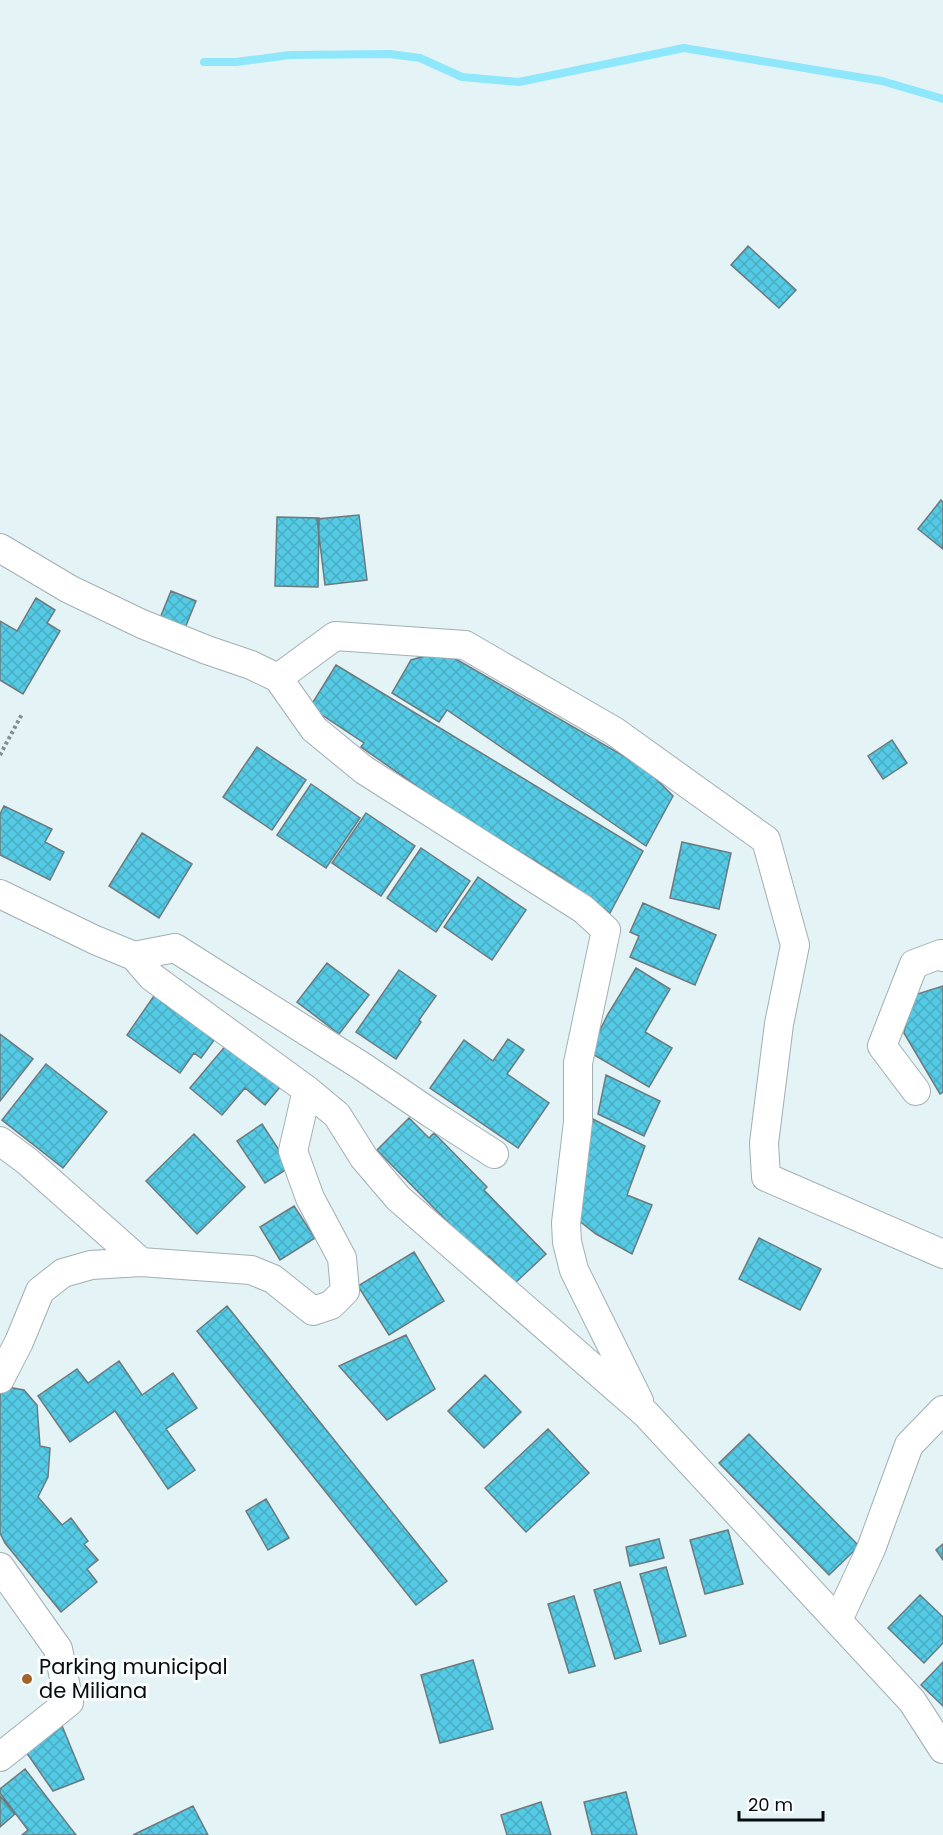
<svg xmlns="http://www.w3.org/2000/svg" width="943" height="1835" font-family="Poppins,sans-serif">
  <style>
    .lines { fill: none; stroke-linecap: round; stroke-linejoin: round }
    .stream { stroke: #8fe7fc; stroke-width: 8 }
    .building { fill: url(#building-cross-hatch); stroke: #6d7a7d; stroke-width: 1.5 }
    .minor-casing { stroke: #a2afb3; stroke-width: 30 }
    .path { stroke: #838d8f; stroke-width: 4; stroke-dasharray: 3 3; stroke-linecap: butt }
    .minor { stroke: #fff; stroke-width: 28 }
    .poi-dot { fill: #a3642c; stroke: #fafdfe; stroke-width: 2 }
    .labels { text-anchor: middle; stroke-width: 6; stroke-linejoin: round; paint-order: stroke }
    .poi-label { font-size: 21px; fill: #080c0e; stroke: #fafdfe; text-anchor: start }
  </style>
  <defs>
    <pattern id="building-cross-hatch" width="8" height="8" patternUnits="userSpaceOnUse" patternTransform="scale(1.5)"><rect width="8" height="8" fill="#54cae5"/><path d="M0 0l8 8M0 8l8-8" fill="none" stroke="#48acc3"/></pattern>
  </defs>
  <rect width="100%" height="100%" fill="#e4f3f6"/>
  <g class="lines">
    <path class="stream" d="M204,62h32l54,-7 100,-1 30,4 42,19 57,5 165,-34 198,33 61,18"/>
  </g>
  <path class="building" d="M748,246l48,44 -17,18 -48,-43z
    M941,500l2,2v47l-25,-20z
    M359,515l8,65 -42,5 -8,-66z
    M277,517l42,1 -1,69 -43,-1z
    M171,591l25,10 -11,27 -25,-10z
    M36,598l19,12 -8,13 13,8 -37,63 -23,-14v-59l17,10z
    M442,651l204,118 27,27 -27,50 -199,-136 -8,12 -47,-29 19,-33z
    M336,665l307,186 -33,62 -52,-38 -107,-65 -90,-63 3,-4 -54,-36z
    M892,740l15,23 -24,16 -15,-23z
    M257,747l49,33 -34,50 -49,-33z
    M311,784l49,34 -34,50 -49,-33z
    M4,806l48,23 -7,13 19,10 -14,28 -50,-25v-41z
    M366,813l49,33 -34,50 -49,-33z
    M142,833l50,31 -33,54 -50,-32z
    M682,842l49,11 -12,56 -49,-11z
    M421,848l49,33 -34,51 -49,-34z
    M478,877l48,33 -34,50 -48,-33z
    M643,903l73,32 -21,50 -65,-28 9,-21 -9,-4z
    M327,963l42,32 -30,39 -42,-32z
    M636,968l34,21 -25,43 27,16 -23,39 -60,-35 19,-38z
    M399,970l37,26 -17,24 2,2 -25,37 -40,-27z
    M943,986v106l-3,2 -36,-61 7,-37z
    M156,993l61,43 -16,22 -7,-5 -14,20 -53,-38z
    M0,1034l33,25 -33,42z
    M508,1039l16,11 -17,24 42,29 -31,45 -88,-60 34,-48 29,21z
    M228,1043l52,44 -15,18 -20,-17 -23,27 -32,-27z
    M46,1064l61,48 -44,56 -61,-48z
    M606,1075l54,26 -16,35 -46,-22z
    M589,1117l56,29 -18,49 25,10 -20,49 -36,-20 -18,-14z
    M409,1118l20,20 5,-5 53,54 -3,3 62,64 -31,29 -26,-27 -4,4 -108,-110z
    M262,1124l28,43 -25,16 -28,-42z
    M194,1134l51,53 -48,47 -51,-53z
    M294,1206l21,32 -35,22 -20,-33z
    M759,1238l62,31 -21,41 -61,-31z
    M414,1252l30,49 -55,34 -31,-49z
    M227,1306l220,275 -31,24 -219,-274z
    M406,1335l29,54 -48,31 -48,-54z
    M119,1361l23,34 31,-22 24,35 -31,21 29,41 -27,19 -53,-78 -45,31 -32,-46 39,-27 11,14z
    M485,1375l36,37 -37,36 -36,-37z
    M2,1386l22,4 13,15 3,41 10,2 -2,29 -10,20 24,28 9,-7 17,23 -4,3 14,16 -11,9 10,13 -36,30 -56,-69 -5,-10v-139z
    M548,1429l41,44 -63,59 -41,-44z
    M749,1434l110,112 -30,29 -110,-112z
    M266,1499l23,39 -21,12 -22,-39z
    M728,1530l15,54 -38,10 -15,-54z
    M659,1539l5,19 -34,8 -4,-19z
    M943,1544v16l-7,-10z
    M666,1567l20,69 -26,8 -20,-70z
    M620,1582l21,69 -26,8 -21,-69z
    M920,1595l23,22v26l-19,20 -36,-35z
    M574,1596l21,70 -26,7 -21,-69z
    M473,1660l20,69 -53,14 -19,-68z
    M943,1662v44l-22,-21z
    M60,1721l24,58 -31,12 -29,-42z
    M25,1769l51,66h-54l6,-5 -28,-37v-4z
    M626,1792l11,43h-45l-8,-33z
    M0,1796l15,18 -15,13z
    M541,1802l10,33h-44l-6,-20z
    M193,1806l15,29h-75z"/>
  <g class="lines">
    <g class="minor-casing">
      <path id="minor" d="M0,548l69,41 73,35 65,26 44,15 27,13 36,51 50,41 219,139 23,21 -28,133v59l-12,101 1,19 7,28 65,131
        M278,678l57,-42 130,9 149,86 152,109 29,105 -16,79 -15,119 2,34 177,77
        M0,894l95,46 39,16 18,21 155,113 30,25 27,43 34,40 248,216 266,287 31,48
        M134,956l41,-8 188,119 69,47 62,40
        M916,1091l-34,-45 32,-82 27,-10 2,3
        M0,1141l27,20 114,101
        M0,1379l19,-37 21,-51 23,-18 28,-8 50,-3 110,8 22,9 40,32 18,-6 14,-14 -3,-33 -32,-60 -17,-47 14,-61
        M0,1567l58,82 11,53 -69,55
        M838,1620l33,-71 38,-104 34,-35"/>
    </g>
    <path class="path" d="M0,755l22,-41"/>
    <use href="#minor" class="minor"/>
  </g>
  <circle class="poi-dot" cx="27" cy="1679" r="6"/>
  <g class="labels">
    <g class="poi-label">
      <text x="39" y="1674">Parking municipal<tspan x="39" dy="24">de Miliana</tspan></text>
    </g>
  </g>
  <path d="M739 1811v9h84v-9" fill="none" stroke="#080c0e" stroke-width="3"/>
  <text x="748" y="1811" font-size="18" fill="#080c0e" stroke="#fafdfe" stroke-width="4.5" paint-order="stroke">20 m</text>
</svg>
